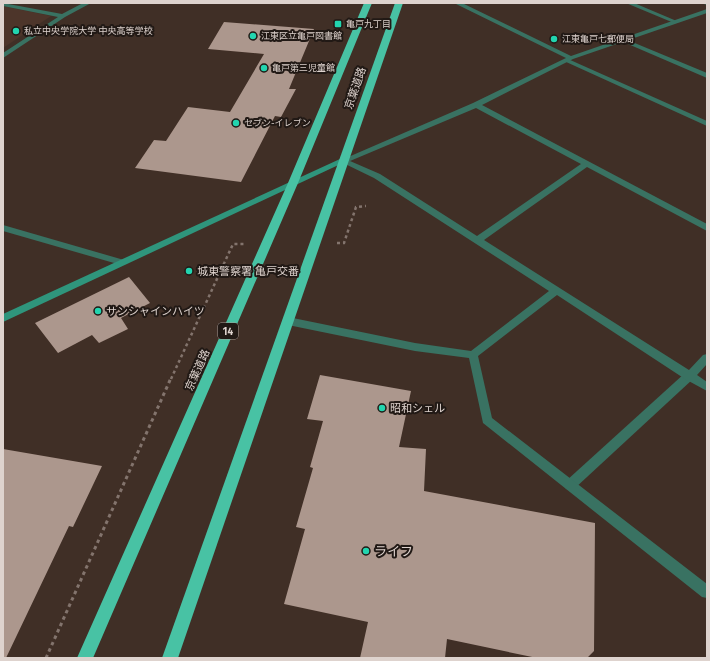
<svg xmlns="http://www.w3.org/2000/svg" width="710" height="661" viewBox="0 0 710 661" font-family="'Fira Sans','Noto Sans JP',sans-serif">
<rect width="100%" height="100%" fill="#402f26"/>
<!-- built -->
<path fill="#4d352a" d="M 3,6 L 51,16 L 3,48 Z"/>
<!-- building -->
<g fill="#ac978d">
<path d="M 224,22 L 314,29 L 289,89 L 296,89 L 281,117 L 275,116 L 241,182 L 135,168 L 154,140 L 166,141 L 188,107 L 230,112 L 264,54 L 208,49 Z"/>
<path d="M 129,277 L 150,303 L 121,318 L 128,329 L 99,343 L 92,335 L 58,353 L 35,323 Z"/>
<path d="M 320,375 L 411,391 L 399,447 L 426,449 L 424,491 L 595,523 L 594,651 L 587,658 L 537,658 L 447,639 L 445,658 L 360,658 L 368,622 L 284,604 L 305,529 L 296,527 L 313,468 L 310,467 L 323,421 L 307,419 Z"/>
<path d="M 3,449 L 102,466 L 73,527 L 69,526 L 6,658 L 3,658 Z"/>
</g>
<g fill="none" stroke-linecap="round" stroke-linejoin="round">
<!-- path-far1 -->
<g stroke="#83746d" stroke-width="2.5" stroke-dasharray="3 3" stroke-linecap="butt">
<path d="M 337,243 L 344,243 L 356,207 L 366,206"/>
<path d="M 171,379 L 233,244 L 244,244"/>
</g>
<!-- path -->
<path stroke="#83746d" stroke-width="3" stroke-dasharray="3.5 3.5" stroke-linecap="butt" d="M 46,658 L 171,378"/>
<!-- lane -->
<g fill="#397262" fill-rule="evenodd">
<path d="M 626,3 L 634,3 L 679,22 L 674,23 Z"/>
<path d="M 703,3 L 707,3 L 707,5 L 704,4 Z"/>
<path d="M 621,39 L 625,39 L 707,73 L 707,78 L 621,41 Z"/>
<path d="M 564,59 L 568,59 L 707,121 L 707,126 L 564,61 Z"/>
<path d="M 689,372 L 693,373 L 694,376 L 693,379 L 574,489 L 570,490 L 566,489 L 564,485 L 566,481 L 685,373 Z"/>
</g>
<!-- street -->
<g fill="#397262" fill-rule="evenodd">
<path d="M 3,3 L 62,14 L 83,3 L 91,3 L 65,17 L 3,58 L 3,53 L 58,17 L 3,6 Z"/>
<path d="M 454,3 L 462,3 L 571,56 L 707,9 L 707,13 L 573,59 L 482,105 L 707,224 L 707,231 L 587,167 L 484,240 L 689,370 L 703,355 L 707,354 L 707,364 L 697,375 L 707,382 L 707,391 L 685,379 L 557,295 L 478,356 L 492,418 L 707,584 L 707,598 L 702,597 L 483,423 L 469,358 L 415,351 L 288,325 L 283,321 L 288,317 L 415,343 L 471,351 L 549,291 L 374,178 L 339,161 L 473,103 L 566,58 ZM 476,108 L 581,164 L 477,236 L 380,174 L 350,161 Z"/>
<path d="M 3,225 L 124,260 L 126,262 L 121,265 L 3,231 Z"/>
</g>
<!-- secondary -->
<path fill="#2f957c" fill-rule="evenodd" d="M 340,159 L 343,159 L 347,161 L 3,322 L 3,314 Z"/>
<!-- highway -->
<g fill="#48c2a4" fill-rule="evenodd">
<path d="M 364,3 L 372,3 L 298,183 L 93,658 L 77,658 L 288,183 Z"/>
<path d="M 395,3 L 403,3 L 178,658 L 162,658 Z"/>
</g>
</g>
<!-- markers -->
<g fill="#22d5af" stroke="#211915" stroke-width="1.5">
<rect x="334" y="20" width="8" height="8" rx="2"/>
<circle cx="16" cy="31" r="4"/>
<circle cx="253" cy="36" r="4"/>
<circle cx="554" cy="39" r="4"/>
<circle cx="264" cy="68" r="4"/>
<circle cx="236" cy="123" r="4"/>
<circle cx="189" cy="271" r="4"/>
<circle cx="98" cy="311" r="4"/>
<circle cx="382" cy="408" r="4"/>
<circle cx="366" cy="551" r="4"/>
</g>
<g text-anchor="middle" stroke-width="4" stroke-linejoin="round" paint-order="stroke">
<!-- far-poi labels -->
<g font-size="9" fill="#ded3ce" stroke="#211915" text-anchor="start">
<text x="346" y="27">亀戸九丁目</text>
<text x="24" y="34">私立中央学院大学 中央高等学校</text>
<text x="261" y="39">江東区立亀戸図書館</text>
<text x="562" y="42">江東亀戸七郵便局</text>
<text x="272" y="71">亀戸第三児童館</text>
<text x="244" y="126">セブン-イレブン</text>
</g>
<!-- shield labels -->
<rect fill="#211915" stroke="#a59b96" stroke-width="1" x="218" y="323" width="20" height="16" rx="3"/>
<g font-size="10" font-weight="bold" fill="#ded3ce">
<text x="228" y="335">14</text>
</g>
<!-- street labels -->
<g font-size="11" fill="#ded3ce" stroke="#211915">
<text transform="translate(355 88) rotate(-71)" y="4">京葉道路</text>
<text transform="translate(197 370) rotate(-66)" y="4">京葉道路</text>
</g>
<!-- poi labels -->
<g font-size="11" fill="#ded3ce" stroke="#211915" text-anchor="start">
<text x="197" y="275">城東警察署 亀戸交番</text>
<text x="106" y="315">サンシャインハイツ</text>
<text x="390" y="412">昭和シェル</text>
</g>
<!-- near-poi labels -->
<g font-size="13" fill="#ded3ce" stroke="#211915" text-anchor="start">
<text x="374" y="556">ライフ</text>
</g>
</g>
<!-- border -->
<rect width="710" height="661" fill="none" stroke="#ded3ce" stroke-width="8"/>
</svg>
